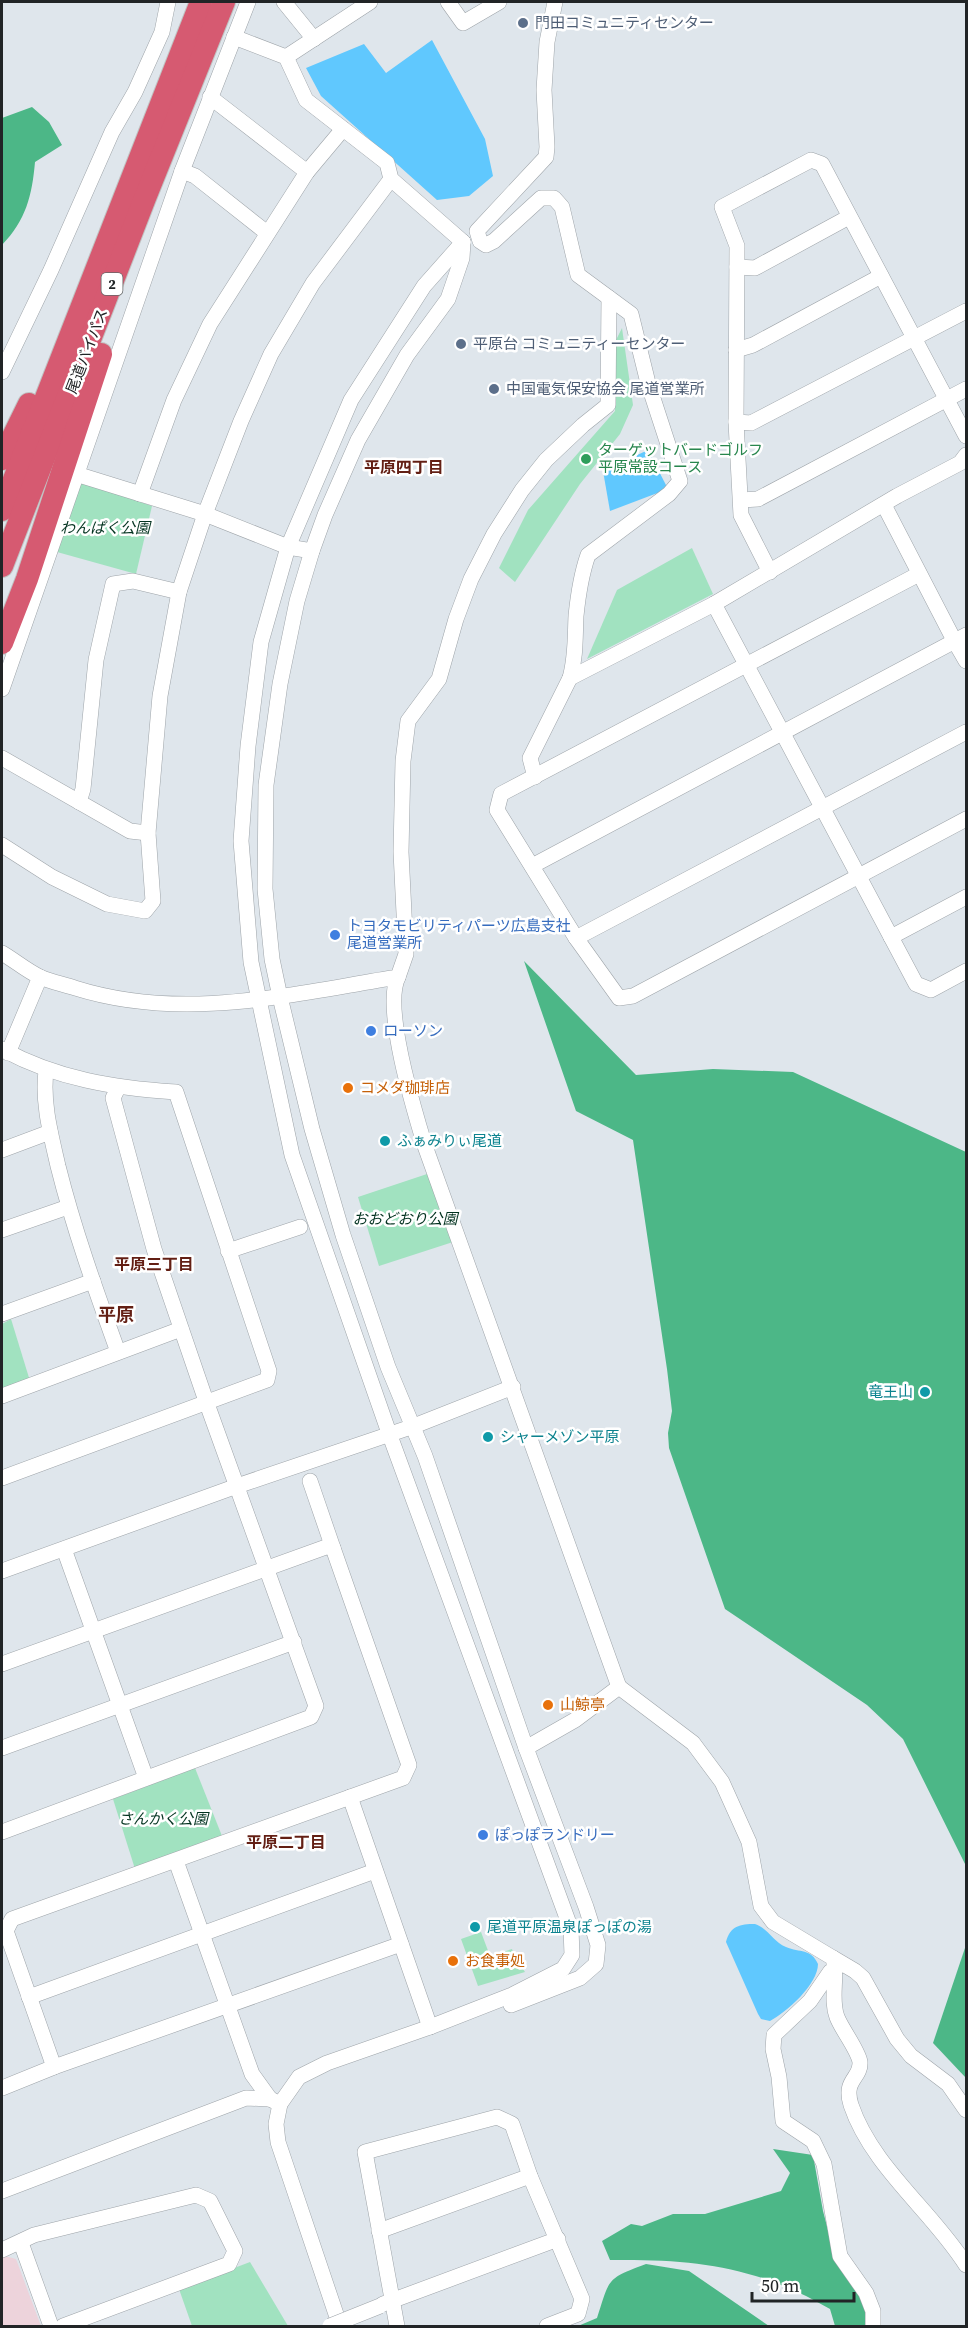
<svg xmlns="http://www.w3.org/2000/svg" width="968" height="2328" viewBox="0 0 968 2328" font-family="'Source Serif 4','Noto Sans JP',serif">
<rect width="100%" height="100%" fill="#dfe6ec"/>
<!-- medical -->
<path fill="#edd3db" d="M 5,2256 L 16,2259 L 41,2326 L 2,2326 L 2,2257 Z"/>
<!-- green -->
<g fill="#a1e2c0">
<path d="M 622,328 L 633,405 L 620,434 L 580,484 L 515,582 L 499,568 L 528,510 L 615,411 L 616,340 Z"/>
<path d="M 79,481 L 152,506 L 136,574 L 57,552 Z"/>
<path d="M 692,548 L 713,594 L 587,659 L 617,590 Z"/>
<path d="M 427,1174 L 453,1242 L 379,1266 L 358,1197 Z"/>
<path d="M 11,1319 L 30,1381 L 2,1392 L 2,1324 Z"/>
<path d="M 195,1768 L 222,1836 L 135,1869 L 113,1799 Z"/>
<path d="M 481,1932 L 490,1956 L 512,1949 L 519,1970 L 523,1969 L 525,1972 L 478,1986 L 461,1939 Z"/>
<path d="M 250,2262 L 288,2326 L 192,2326 L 179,2289 Z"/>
</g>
<!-- forest -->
<g fill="#4cb787">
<path d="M 32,107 L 49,122 L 62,145 L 35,162 C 32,196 26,220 2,245 L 2,118 Z"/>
<path d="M 524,961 L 636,1075 L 713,1069 L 793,1072 L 966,1152 L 966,1866 L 903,1739 L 867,1705 L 725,1609 L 669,1448 L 668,1433 L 672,1411 L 667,1369 L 633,1140 L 576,1111 Z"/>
<path d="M 966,1945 L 966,2078 L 933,2043 Z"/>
<path d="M 773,2149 L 813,2155 L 823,2211 L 835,2257 L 865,2296 L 871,2326 L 835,2326 L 830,2309 C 756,2266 695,2259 610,2260 L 602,2241 L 631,2224 L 642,2226 L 673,2214 L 705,2214 L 781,2191 L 790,2173 Z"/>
<path d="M 646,2264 L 689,2271 L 769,2326 L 578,2326 L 597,2318 C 610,2278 606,2279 646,2264 Z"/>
</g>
<!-- water -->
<g fill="#60c8fe">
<path d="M 432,40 L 485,139 L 493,176 L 469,196 L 437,200 L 321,96 L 306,68 L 364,44 L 386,73 Z"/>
<path d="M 648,450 L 668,489 L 610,511 L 603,471 Z"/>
<path d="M 755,1924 C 769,1929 773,1942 786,1947 C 800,1953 811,1948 818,1964 C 818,1984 787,2012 770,2021 L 761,2019 L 758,2014 L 726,1942 C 730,1926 740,1924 755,1924 Z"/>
</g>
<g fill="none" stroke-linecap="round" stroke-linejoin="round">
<defs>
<g id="minor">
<path d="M 284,2 L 314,39"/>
<path d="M 448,2 L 463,23 L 499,2"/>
<path d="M 555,2 L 547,42 L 544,90 L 547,147 L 546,157 L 477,231 L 480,241 L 486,245 L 494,241 L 541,198 L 554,198 L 562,207 L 578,275 L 631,314 L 648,383 L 680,481 L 669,494 L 588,555 C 581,575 578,596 576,616 C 575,637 576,657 570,678"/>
<path d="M 234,37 L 286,57 L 306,100 L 387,163 L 391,179 L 463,242"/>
<path d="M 286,57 L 370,2"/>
<path d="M 210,97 L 307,172"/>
<path d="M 182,171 L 195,176 L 267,233"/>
<path d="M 463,242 L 462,258 L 448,299 L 407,355 L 358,440 L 325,515 L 312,551 L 297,601 L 280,684 L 266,785 L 265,889 L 272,959 L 280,997 L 312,1129 L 343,1235 L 388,1367 L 425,1456 L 526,1748 L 586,1907 L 598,1945 L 596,1964 L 580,1978 L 511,2005"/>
<path d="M 737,267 L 755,268 L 849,217"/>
<path d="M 736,350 L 753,345 L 881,276"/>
<path d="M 2,372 L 51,270 L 112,132 L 135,92 L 162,32 L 168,2"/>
<path d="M 736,422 L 751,423 L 966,311"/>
<path d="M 76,474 L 205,514 L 288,547 L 312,551"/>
<path d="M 140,494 L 174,400 L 210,324 L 307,172 L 343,129"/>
<path d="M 741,500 L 758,499 L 966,389"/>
<path d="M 884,505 L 955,642 L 966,661"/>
<path d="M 770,572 L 741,515 L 736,422 L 737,246 L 722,207 L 811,160 L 822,164 L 966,436"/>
<path d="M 919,574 L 501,794 L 497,810 L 576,938 L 619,998 L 633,996 L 966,819"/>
<path d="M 714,604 L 916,984 L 931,990 L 966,971"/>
<path d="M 2,689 L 182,171 L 248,2"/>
<path d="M 2,758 L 130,831 L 148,833"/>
<path d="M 535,777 L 530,758 L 570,678 L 714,604 L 897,496 L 960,463 L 966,455"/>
<path d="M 79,802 L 83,789 L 96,660 L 113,584 L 133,581 L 179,592"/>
<path d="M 2,845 L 52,877 L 107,904 L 145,911 L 153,901 L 148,833 L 160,696 L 179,592 L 205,514 L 241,421 L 271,354 L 313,283 L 391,179"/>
<path d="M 532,866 L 966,635"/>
<path d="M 891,937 L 966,897"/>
<path d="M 576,938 L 966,732"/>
<path d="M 2,953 C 14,960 27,971 40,977 C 51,982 63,984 75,988 C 183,1022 290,994 398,977 L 406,954 L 401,852 L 403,761 L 408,721 L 439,679 L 456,619 L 471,579 L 494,534 L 522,490 L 546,460 L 583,425 L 608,405 L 609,298"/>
<path d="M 398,977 C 383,1008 414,1110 425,1146 L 619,1687 L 575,1720 L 526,1748"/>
<path d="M 2,1049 C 57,1079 114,1088 176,1092 L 269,1371 L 267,1380 L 2,1478"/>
<path d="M 8,1053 L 40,977"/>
<path d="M 46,1071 C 42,1103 51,1135 58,1166 C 74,1230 96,1291 118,1352"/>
<path d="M 2,1150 L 50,1132"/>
<path d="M 2,1230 L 68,1207"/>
<path d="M 228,1251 L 300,1227"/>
<path d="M 2,1314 L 93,1281"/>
<path d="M 2,1396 L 181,1329"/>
<path d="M 310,1481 L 333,1548"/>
<path d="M 64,1549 L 146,1778"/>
<path d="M 2,1571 L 237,1486 L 414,1426 L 513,1387"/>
<path d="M 2,1664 L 326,1547 L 333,1548 L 409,1765 L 403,1778 L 12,1919 L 6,1931 L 54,2067"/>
<path d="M 619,1687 L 693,1743 L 722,1782 L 749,1842 L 761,1906 L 773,1922 L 833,1958 C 838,1977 830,1999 837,2017 C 842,2030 858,2050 860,2062 C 861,2079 843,2079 851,2105 C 872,2167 932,2211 966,2265"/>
<path d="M 2,1748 L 294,1642"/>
<path d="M 350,1797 L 430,2027"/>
<path d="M 2,1832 L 311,1717 L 316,1706 L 206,1401 L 154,1249 L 113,1098 L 118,1088"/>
<path d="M 176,1861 L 252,2074 L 270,2099"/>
<path d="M 833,1958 L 855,1971 L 863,1978 L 897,2039 L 911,2056 L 948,2084 L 966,2110"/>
<path d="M 836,1969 L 830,1972 L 810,2001 L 774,2035 L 773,2049 L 779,2077 L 783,2121 L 813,2141 L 824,2164 L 840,2256 L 866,2293 L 873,2311 L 873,2326"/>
<path d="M 29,1997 L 375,1871"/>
<path d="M 2,2088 L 54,2067 L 401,1944"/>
<path d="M 2,2191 L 246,2098 L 270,2099 L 280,2104"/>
<path d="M 379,2231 L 530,2176"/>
<path d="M 21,2243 L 51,2326"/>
<path d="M 2,2250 L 34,2235 L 196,2195 L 210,2201 L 235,2251 L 229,2264 L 63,2326"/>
<path d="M 383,2304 L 558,2239"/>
<path d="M 340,2326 L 278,2142 L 276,2124 L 280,2104 L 299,2077 L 327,2063 L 430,2027 L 512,1995 L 563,1969 L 572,1955 L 571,1929 L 389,1433 L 292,1155 L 251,962 L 241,841 L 248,746 L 261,642 L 288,547 L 351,400 L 424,286 L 463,242"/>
<path d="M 397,2326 L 365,2152 L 497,2117 L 512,2124 L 530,2176 L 582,2299 L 578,2314 L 547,2326"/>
</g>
<g id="highway">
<path d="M 2,459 L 29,404"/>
<path d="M 2,510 L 201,2"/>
<path d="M 2,566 L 145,198 L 224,2"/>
<path d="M 2,643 L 27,579 L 101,354"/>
</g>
</defs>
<!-- minor casing -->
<use href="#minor" stroke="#9ea4a9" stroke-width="16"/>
<!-- highway casing -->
<use href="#highway" stroke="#c1c2c2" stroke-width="24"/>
<!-- minor -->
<use href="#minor" stroke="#fff" stroke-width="15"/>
<!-- highway -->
<use href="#highway" stroke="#d65a71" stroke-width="22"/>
<defs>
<path id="minor-bridge" d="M 330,2326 L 380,2306"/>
</defs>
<!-- minor-bridge casing -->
<use href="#minor-bridge" stroke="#9ea4a9" stroke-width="16" stroke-linecap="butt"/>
<!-- minor-bridge -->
<use href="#minor-bridge" stroke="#fff" stroke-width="15"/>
</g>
<!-- markers -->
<g fill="#5c6f8a" stroke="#fff" stroke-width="2">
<circle cx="523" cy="23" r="6"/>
<circle cx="461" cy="344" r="6"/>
<circle cx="494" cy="389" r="6"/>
</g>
<circle fill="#2e9e5b" stroke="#fff" stroke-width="2" cx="586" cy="459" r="6"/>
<g fill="#3f7fe0" stroke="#fff" stroke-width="2">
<circle cx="335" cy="935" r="6"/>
<circle cx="371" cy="1031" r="6"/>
<circle cx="483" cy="1835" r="6"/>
</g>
<g fill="#e8710a" stroke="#fff" stroke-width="2">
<circle cx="348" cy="1088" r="6"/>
<circle cx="548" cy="1705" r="6"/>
<circle cx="453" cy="1961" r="6"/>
</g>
<g fill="#0f9aa8" stroke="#fff" stroke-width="2">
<circle cx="385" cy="1141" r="6"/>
<circle cx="925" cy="1392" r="6"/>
<circle cx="488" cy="1437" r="6"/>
<circle cx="475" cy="1927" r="6"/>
</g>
<g text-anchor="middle" stroke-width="5" stroke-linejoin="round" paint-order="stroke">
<!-- shield labels -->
<rect fill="#fff" stroke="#646667" stroke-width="1.5" x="101.5" y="273" width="21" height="22" rx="4.5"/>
<g font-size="14" font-weight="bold" fill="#212426">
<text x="112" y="289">2</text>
</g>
<!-- service labels -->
<g font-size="15" fill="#4e5e75" stroke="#fff" text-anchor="start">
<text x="535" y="28">門田コミュニティセンター</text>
<text x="473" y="349">平原台 コミュニティーセンター</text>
<text x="506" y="394">中国電気保安協会 尾道営業所</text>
</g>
<!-- street labels -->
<g font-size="15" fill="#212426" stroke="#fff">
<text transform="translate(87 351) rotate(-69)" y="5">尾道バイパス</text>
</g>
<!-- leisure labels -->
<g font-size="15" fill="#27864d" stroke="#fff" text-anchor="start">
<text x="598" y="455">ターゲットバードゴルフ<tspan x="598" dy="17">平原常設コース</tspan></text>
</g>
<!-- park labels -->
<g font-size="15" font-style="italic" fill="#033320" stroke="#fff">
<text x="105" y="533">わんぱく公園</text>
<text x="405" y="1224">おおどおり公園</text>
<text x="163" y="1824">さんかく公園</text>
</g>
<!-- shop labels -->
<g font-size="15" fill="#366cbe" stroke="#fff" text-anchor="start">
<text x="347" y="931">トヨタモビリティパーツ広島支社<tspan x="347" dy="17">尾道営業所</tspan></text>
<text x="383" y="1036">ローソン</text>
<text x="495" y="1840">ぽっぽランドリー</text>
</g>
<!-- food labels -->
<g font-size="15" fill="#c56008" stroke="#fff" text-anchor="start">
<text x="360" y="1093">コメダ珈琲店</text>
<text x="560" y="1710">山鯨亭</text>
<text x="465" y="1966">お食事処</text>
</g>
<!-- culture labels -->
<g font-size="15" fill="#0d838f" stroke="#fff" text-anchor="start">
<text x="397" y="1146">ふぁみりぃ尾道</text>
<text x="913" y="1397" text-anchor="end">竜王山</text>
<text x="500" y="1442">シャーメゾン平原</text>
<text x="487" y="1932">尾道平原温泉ぽっぽの湯</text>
</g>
<!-- neighbourhood labels -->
<g font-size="16" font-weight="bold" fill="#631f14" stroke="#fff">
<text x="404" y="473">平原四丁目</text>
<text x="154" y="1270">平原三丁目</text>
<text x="286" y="1848">平原二丁目</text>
</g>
<!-- quarter labels -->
<g font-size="18" font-weight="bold" fill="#631f14" stroke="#fff">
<text x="116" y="1321">平原</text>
</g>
</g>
<!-- border -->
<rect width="968" height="2328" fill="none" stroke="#212426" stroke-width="6"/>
<!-- scale -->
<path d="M752 2292v9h102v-9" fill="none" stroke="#212426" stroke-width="3"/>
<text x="761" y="2292" font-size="18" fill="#212426" stroke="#ffffff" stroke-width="4.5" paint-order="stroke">50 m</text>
</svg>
